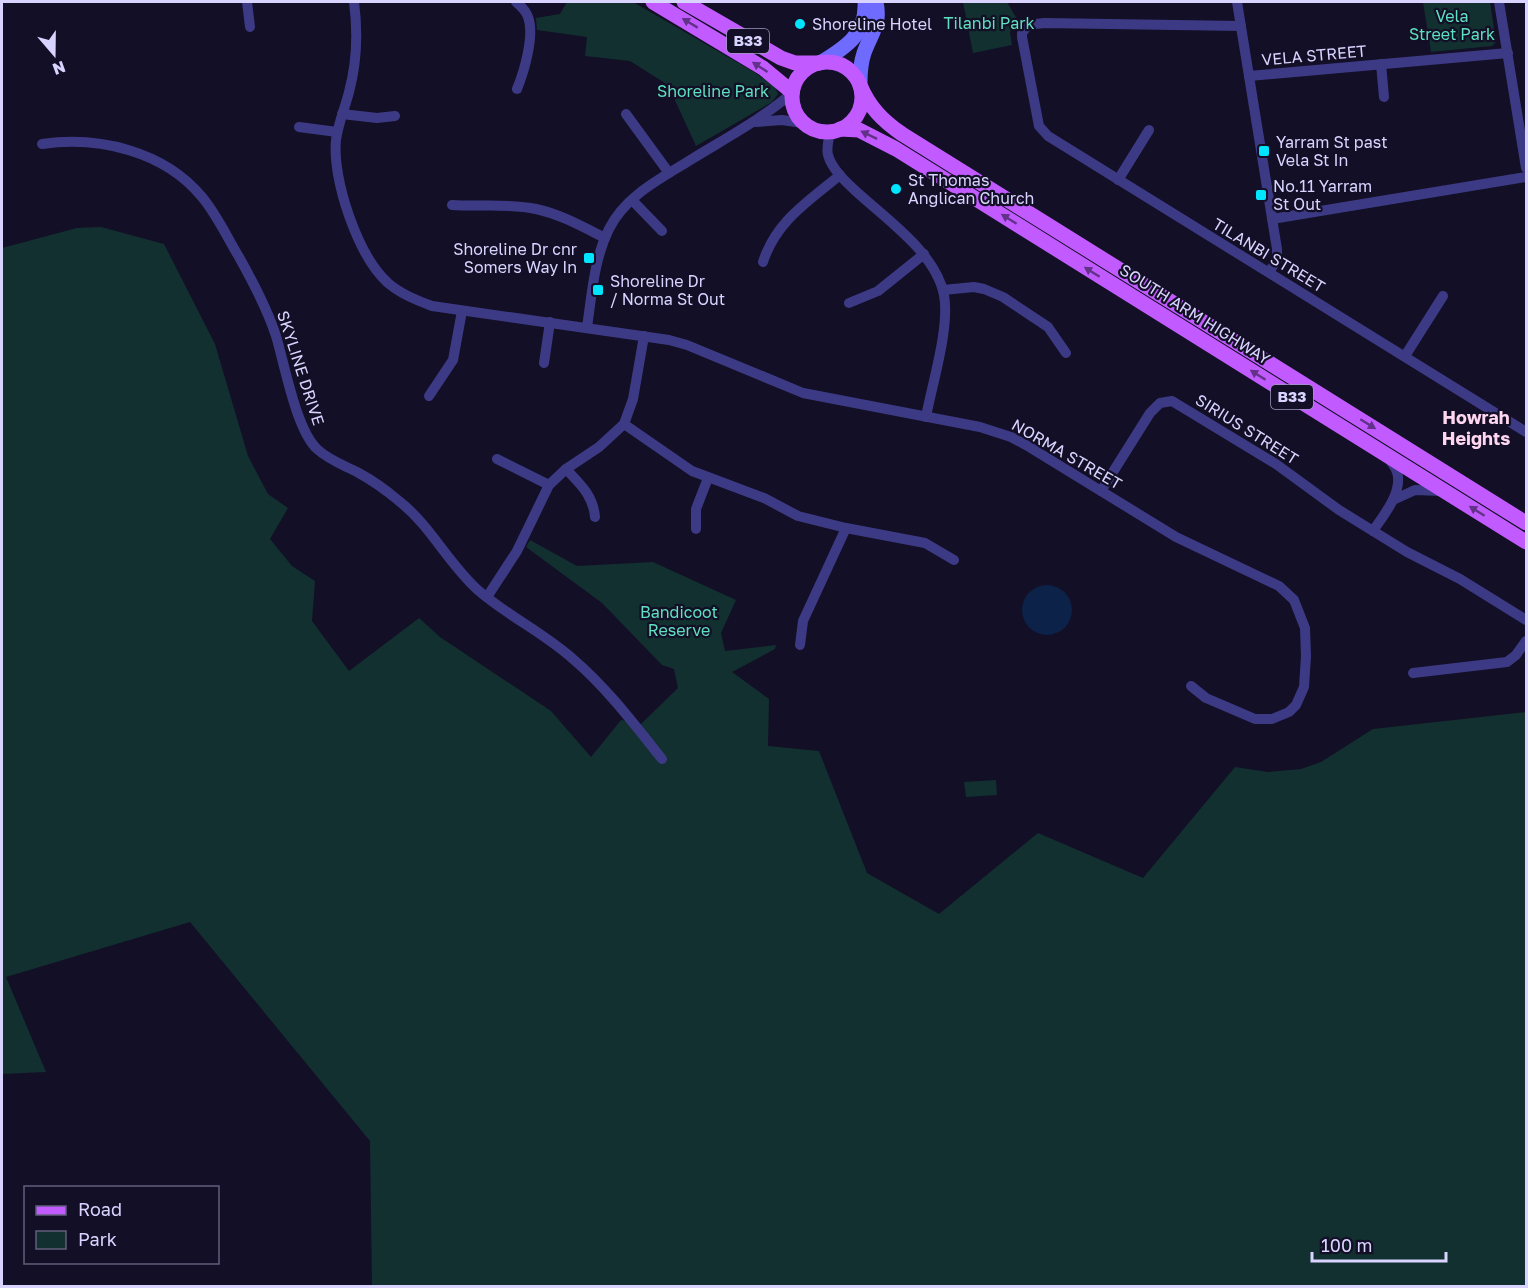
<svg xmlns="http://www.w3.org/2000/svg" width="1528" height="1288" viewBox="0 0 1528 1288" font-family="'Golos Text',sans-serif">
<rect width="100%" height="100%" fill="#130f26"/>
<!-- green -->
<g fill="#12302f">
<path d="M 567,2 L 633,2 L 754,72 L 775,87 L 778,94 L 772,102 L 696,146 L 668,85 L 630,61 L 585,56 L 587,37 L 537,30 L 536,18 L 560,14 Z"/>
<path d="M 963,2 L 1007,2 L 1017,19 L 1010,32 L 1012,45 L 973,53 Z"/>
<path d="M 1423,2 L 1490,2 L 1496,42 L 1492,46 L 1431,52 Z"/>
<path d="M 101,227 L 164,244 L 215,344 L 248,456 L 268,494 L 288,508 L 270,539 L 292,566 L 315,581 L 312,621 L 349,671 L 419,618 L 440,637 L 551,711 L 591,757 L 621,720 L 641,724 L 678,688 L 674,669 L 662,665 L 602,603 L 526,547 L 530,540 L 577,566 L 653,562 L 736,600 L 721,633 L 725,651 L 776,645 L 775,649 L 732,672 L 769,699 L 768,746 L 819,751 L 867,873 L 939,914 L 1038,833 L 1143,878 L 1235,767 L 1268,772 L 1301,769 L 1321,762 L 1373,729 L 1526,712 L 1526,1286 L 372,1286 L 370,1141 L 190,922 L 6,977 L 46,1072 L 2,1074 L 2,248 L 77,228 Z"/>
<path d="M 996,780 L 997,795 L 966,797 L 964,782 Z"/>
</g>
<!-- water -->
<circle fill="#0c2248" cx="1047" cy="610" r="25"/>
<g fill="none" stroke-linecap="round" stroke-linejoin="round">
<!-- street -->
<g stroke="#3d3a85" stroke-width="10">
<path d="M 247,2 L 250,27"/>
<path d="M 354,2 C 358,32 357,62 349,92 C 345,108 338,124 336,140 C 332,180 358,256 388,283 C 401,294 416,300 432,306 L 669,340 L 687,345 L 803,393 L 980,427 L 1011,437 L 1026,445 L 1176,537 L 1279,586 L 1294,600 L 1305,628 L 1306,656 L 1304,687 L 1296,705 L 1289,712 L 1272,719 L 1255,719 L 1206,698 L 1191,686"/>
<path d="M 516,2 C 521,6 526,11 528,17 C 535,35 524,72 517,89"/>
<path d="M 1237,2 L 1277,249 L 1277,260 L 1269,272"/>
<path d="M 1499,2 L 1526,168"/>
<path d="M 1241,26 L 1044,23 L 1028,25 L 1022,33 L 1022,37 L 1039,126 L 1048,136 L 1526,432"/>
<path d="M 1381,64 L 1384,97"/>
<path d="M 1249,76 L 1508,53"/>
<path d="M 342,114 L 377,118 L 395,116"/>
<path d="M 626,114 L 669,173"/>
<path d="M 756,122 L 782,120 L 803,123"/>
<path d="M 299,127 L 337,132"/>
<path d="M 830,132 C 829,139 826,147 828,155 C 832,170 848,184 859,194 C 889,221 936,254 944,295 C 950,328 932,384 926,417"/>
<path d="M 42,144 C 99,136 164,151 202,197 C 217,215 227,237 239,257 C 253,282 267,308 276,336 C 285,366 296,429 317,449 C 329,460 343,465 357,472 C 372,480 386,490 399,501 C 431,526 449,565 479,591 C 508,616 544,633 573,659 C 607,688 634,724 662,759"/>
<path d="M 1118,180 L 1149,130"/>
<path d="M 632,200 L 662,231"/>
<path d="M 452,205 C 480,207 509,203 536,209 C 560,214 583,227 605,238"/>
<path d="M 1272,219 L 1526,177"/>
<path d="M 763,262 C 776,221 809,201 840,175"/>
<path d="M 943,290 L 974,287 L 984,289 L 1003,297 L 1048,327 L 1066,353"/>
<path d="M 849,303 L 878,291 L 924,254"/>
<path d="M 587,327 C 592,294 594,259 609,229 C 626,195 662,178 692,159 C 726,138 762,119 792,93"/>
<path d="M 1405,356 L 1443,296"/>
<path d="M 544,363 L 550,322"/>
<path d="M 429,396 L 453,360 L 462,311"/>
<path d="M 624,424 L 692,471 L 764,498 L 798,516 L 846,528 L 925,543 L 954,560"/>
<path d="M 497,459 L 549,485"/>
<path d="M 566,469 C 580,484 593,495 595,517"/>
<path d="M 1101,491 L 1150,413 L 1160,403 L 1172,401 L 1276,464 L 1339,510 L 1407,552 L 1460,579 L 1526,620"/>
<path d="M 1393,500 L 1415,490 L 1441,491"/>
<path d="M 696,529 L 696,509 L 708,478"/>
<path d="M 1373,531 C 1383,516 1400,496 1398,477 C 1398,470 1393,464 1389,459"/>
<path d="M 487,597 L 517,551 L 549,485 L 566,469 L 599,447 L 624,424 L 633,399 L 644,336"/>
<path d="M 800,645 L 803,621 L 846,528"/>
<path d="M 1413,673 L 1507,662 L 1516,655 L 1526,641"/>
</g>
<!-- secondary -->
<g stroke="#6f6bff" stroke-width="15">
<path d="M 820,63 C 845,48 867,34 865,2"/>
<path d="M 860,82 C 860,73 861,62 864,53 C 871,33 881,25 876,2"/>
</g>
<!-- primary -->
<g stroke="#c25bff" stroke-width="15">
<path d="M 653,2 L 763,68 L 792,92"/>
<path d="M 684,2 L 781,58 L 795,63 L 818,63"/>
<circle cx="827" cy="97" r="35"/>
<path d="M 860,85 C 869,107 883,121 902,134 L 1526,523"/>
<path d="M 840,129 L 859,130 L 896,149 L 1526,542"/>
</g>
</g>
<!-- one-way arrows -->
<defs><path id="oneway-solid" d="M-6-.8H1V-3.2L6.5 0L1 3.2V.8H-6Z" transform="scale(1.5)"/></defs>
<g fill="#623188">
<use href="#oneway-solid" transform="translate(690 23) rotate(-149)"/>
<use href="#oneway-solid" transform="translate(760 67) rotate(-147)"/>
<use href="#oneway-solid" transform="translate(869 135) rotate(-154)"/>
<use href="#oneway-solid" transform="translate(1009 219) rotate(-148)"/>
<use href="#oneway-solid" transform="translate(1092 272) rotate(-148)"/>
<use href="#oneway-solid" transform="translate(1258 375) rotate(-148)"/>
<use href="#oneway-solid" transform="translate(1368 424) rotate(32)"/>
<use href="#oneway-solid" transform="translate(1477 511) rotate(-148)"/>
</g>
<!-- markers -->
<g fill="#00e5ff" stroke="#130f26" stroke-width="2">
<circle cx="800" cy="24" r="6"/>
<rect x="1258" y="145" width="12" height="12" rx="3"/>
<circle cx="896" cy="189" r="6"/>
<rect x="1255" y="189" width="12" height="12" rx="3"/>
<rect x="583" y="252" width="12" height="12" rx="3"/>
<rect x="592" y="284" width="12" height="12" rx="3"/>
</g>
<g text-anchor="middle" stroke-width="4.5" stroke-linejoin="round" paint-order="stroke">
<!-- shield labels -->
<g fill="#130f26" stroke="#9e99be" stroke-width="1.5">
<rect x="727" y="29" width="42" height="24" rx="4.5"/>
<rect x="1271" y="385" width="42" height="24" rx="4.5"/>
</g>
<g font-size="15" font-weight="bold" fill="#d9d4ff">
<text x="748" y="46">B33</text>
<text x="1292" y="402">B33</text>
</g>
<!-- park labels -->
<g font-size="16" fill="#5fe0c0" stroke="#130f26">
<text x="1452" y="22">Vela<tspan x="1452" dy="18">Street Park</tspan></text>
<text x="989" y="29">Tilanbi Park</text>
<text x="713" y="97">Shoreline Park</text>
<text x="679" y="618">Bandicoot<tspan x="679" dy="18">Reserve</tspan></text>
</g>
<!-- poi labels -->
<g font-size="16" fill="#d9d4ff" stroke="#130f26" text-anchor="start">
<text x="812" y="30">Shoreline Hotel</text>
<text x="1276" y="148">Yarram St past<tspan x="1276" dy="18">Vela St In</tspan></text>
<text x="908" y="186">St Thomas<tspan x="908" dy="18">Anglican Church</tspan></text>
<text x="1273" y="192">No.11 Yarram<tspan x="1273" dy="18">St Out</tspan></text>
<text x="577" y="255" text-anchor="end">Shoreline Dr cnr<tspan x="577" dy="18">Somers Way In</tspan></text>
<text x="610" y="287">Shoreline Dr<tspan x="610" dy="18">/ Norma St Out</tspan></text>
</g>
<!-- street labels -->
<g font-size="16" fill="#d9d4ff" stroke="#130f26">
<text transform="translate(1314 55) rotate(-5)" y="6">VELA STREET</text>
<text transform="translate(1269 255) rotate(31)" y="6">TILANBI STREET</text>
<text transform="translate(1195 314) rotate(32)" y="6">SOUTH ARM HIGHWAY</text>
<text transform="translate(301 368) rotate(72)" y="6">SKYLINE DRIVE</text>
<text transform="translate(1247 429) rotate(32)" y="6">SIRIUS STREET</text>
<text transform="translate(1067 454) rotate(30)" y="6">NORMA STREET</text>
</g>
<!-- neighbourhood labels -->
<g font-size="18" font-weight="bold" fill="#ffd6f0" stroke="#130f26">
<text x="1476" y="424">Howrah<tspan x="1476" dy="21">Heights</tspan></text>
</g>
</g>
<!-- border -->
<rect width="1528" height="1288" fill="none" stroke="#d9d4ff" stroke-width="6"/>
<!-- legend -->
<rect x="24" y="1186" width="195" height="78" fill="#130f26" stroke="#625e7d" stroke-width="1.5"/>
<rect x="36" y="1206" width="30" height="9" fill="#c25bff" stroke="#625e7d" stroke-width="1.5"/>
<text x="78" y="1216" font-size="18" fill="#d9d4ff">Road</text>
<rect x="36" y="1231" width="30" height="18" fill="#12302f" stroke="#625e7d" stroke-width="1.5"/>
<text x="78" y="1246" font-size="18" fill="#d9d4ff">Park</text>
<!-- north arrow -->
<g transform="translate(54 54) rotate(160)" stroke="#130f26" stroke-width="4.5" paint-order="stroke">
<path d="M0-4.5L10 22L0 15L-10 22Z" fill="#d9d4ff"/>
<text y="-9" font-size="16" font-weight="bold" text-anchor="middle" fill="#d9d4ff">N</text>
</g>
<!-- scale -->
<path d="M1312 1252v9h134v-9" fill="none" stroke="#d9d4ff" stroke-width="3"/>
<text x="1321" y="1252" font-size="18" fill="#d9d4ff" stroke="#130f26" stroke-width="4.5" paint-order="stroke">100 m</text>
</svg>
